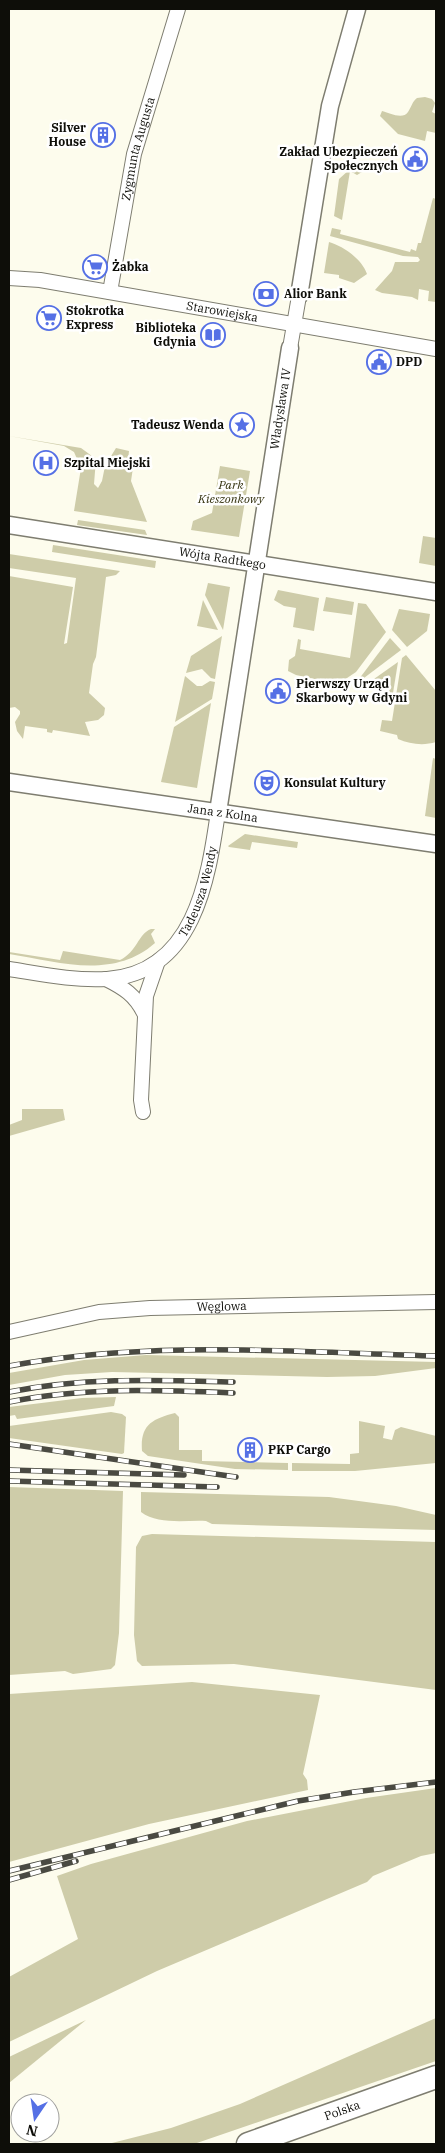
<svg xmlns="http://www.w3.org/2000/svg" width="445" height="2153" viewBox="0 0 445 2153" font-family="'IBM Plex Serif',serif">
<rect width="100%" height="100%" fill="#fdfced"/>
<!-- green -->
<g fill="#cecca9">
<path d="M 425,97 L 432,99 L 435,103 L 432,112 L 436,114 L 436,133 L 427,131 L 425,141 L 398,134 L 380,116 L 382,111 C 389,113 403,120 408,112 C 412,106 412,102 417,98 Z"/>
<path d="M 358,162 L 361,162 L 362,172 L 357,175 L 350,171 L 342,220 L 334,216 L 339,179 Z"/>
<path d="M 433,198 L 436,199 L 436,302 L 428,301 L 429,291 L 419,289 L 418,300 L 412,297 L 382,293 L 375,290 L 392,271 L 395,262 L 418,262 L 420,260 L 418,257 L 403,256 L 330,236 L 332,228 L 341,230 L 340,234 L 410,252 L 411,249 L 416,251 L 418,243 L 421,243 Z"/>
<path d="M 329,242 C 343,246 362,259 367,274 L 354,283 L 339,278 L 339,275 L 324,273 Z"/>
<path d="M 9,436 L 81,448 L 96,459 L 94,484 L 98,488 L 102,481 L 105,466 L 116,448 L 129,451 L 128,460 L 134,461 L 131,481 L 147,522 L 74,511 L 81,468 L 74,452 L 64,446 Z"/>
<path d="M 220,466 L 250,471 L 239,537 L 191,530 L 193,521 L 212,513 Z"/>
<path d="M 78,520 L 145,530 L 147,535 L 77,525 Z"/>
<path d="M 423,536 L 436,538 L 436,566 L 419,563 Z"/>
<path d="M 53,545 L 156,561 L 155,568 L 52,552 Z"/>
<path d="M 9,554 L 120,571 L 116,575 L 106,577 L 96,657 L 93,664 L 89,693 L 105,708 L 104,715 L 98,720 L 85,722 L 90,736 L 53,730 L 52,733 L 47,732 L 47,729 L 25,726 L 23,739 L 17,731 L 15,722 L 20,714 L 20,711 L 15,707 L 9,708 L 9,576 L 73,587 L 64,644 L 67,643 L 76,578 L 9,568 Z"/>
<path d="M 208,583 L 230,587 L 223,630 L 205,595 Z"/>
<path d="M 278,590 L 319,598 L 314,631 L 293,627 L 296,608 L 284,606 L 274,600 Z"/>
<path d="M 326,597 L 354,602 L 352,615 L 323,611 Z"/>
<path d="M 203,600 L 218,630 L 197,626 Z"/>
<path d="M 358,603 L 366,604 L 386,632 L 356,672 L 338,684 L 296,675 L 288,671 L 289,660 L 295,656 L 298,639 L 301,640 L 300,649 L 350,658 Z"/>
<path d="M 399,609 L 430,614 L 427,631 L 407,647 L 392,630 Z"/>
<path d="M 222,636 L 215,679 L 211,678 L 202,669 L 186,673 L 191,656 Z"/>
<path d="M 390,638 L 401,650 L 360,681 L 359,679 Z"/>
<path d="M 406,655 L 436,691 L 436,742 C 423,746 410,744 398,739 L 397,735 L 380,731 L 382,720 L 392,721 L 402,658 Z"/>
<path d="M 398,662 L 393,693 L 364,688 L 364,686 Z"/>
<path d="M 185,676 L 197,686 L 202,686 L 210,681 L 215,682 L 212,699 L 175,722 Z"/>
<path d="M 211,703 L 197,788 L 161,782 L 174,727 Z"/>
<path d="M 433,758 L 436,759 L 436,818 L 425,816 Z"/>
<path d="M 245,834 L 298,842 L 297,848 L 252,842 L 250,850 L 229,847 L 228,846 Z"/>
<path d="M 151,929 L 155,929 L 151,934 L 155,943 C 113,980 59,962 9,954 L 9,952 L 60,960 L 63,951 L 120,960 C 137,952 138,934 151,929 Z"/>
<path d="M 22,1109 L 63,1109 L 65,1120 L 9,1136 L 9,1125 L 22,1120 Z"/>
<path d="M 146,1355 L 436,1362 L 436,1368 L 375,1376 L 327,1377 L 112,1372 L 65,1375 L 9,1385 L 9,1373 L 84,1360 Z"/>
<path d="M 116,1397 L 114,1406 L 17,1419 L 15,1415 L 9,1416 L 9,1407 L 82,1398 Z"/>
<path d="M 111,1412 L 122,1414 L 126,1417 L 124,1453 L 122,1454 L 9,1438 L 9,1426 Z"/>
<path d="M 175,1413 L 179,1417 L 179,1450 L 202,1450 L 202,1461 L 288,1463 L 288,1470 L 235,1469 L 148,1456 L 142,1451 C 140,1425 152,1419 175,1413 Z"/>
<path d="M 359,1421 L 385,1426 L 383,1438 L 392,1440 L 395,1430 L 401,1427 L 436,1436 L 436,1463 L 355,1471 L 292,1471 L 292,1463 L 350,1464 L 350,1454 L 359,1453 Z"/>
<path d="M 9,1487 L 123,1491 L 119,1633 L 115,1665 L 111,1669 L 73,1674 L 65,1671 L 9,1675 Z"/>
<path d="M 141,1492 L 329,1497 L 396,1506 L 436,1515 L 436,1530 L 212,1524 L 206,1521 C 185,1520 158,1525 141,1512 Z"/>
<path d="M 152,1534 L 436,1542 L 436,1690 L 234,1664 L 142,1666 L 137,1661 L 134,1635 L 136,1547 L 142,1536 Z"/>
<path d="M 192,1682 L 320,1695 L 303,1774 L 307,1780 L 308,1790 L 149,1824 L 9,1862 L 9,1694 Z"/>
<path d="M 436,1788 L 436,1853 L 421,1856 L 373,1876 L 367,1882 L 157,1971 L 9,2042 L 9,1977 L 78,1939 L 57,1876 L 91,1864 L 247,1821 L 366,1798 Z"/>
<path d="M 436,2018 L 436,2061 L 194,2144 L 108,2144 L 171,2128 L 240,2104 Z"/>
<path d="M 86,2020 L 9,2083 L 9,2057 Z"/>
</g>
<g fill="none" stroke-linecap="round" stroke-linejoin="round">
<defs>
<g id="minor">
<path id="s1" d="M 9,278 L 40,280 L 436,349"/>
<path id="s2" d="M 110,292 L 134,154 L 178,9"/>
<path d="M 290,348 L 299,296"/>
<path id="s3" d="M 9,969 C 41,974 74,981 107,979 C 194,973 208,881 218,812"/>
<path d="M 106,979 C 124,988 135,995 144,1013"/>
<path d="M 143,1112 L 141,1100 L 146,996 L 158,961"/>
<path id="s4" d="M 9,1332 L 99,1312 L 150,1308 L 436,1302"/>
</g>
<g id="tertiary">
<path d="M 299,296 L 330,106 L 357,9"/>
<path id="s5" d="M 9,525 L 436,592"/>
<path id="s6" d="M 9,782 L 436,844"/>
<path id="s7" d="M 218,812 L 290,348"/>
</g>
<g id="trunk">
<path id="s8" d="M 248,2144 L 436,2077"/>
</g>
</defs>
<!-- minor casing -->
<use href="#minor" stroke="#7e7d70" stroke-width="16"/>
<!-- tertiary casing -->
<use href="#tertiary" stroke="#7e7d70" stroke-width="19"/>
<!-- trunk casing -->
<use href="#trunk" stroke="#7e7d70" stroke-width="25"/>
<!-- minor -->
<use href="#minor" stroke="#fff" stroke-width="14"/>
<!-- tertiary -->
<use href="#tertiary" stroke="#fff" stroke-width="16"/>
<!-- trunk -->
<use href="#trunk" stroke="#fff" stroke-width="22"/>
<defs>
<g id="rail">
<path d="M 9,1366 C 150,1340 294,1352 436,1356"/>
<path d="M 9,1392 C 84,1377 158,1380 233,1382"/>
<path d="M 9,1402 C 83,1387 158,1390 233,1393"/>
<path d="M 9,1444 L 236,1477"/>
<path d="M 9,1470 L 184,1475"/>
<path d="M 9,1481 L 217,1487"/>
<path d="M 9,1871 L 298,1801 L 354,1792 L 436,1782"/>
<path d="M 9,1880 L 76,1861"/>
</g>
</defs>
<!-- rail casing -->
<use href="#rail" stroke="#4a4a42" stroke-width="5.5"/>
<!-- rail -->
<use href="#rail" stroke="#fff" stroke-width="4" stroke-dasharray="11" stroke-linecap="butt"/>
</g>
<!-- icons -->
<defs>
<symbol id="building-ring" viewBox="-11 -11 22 22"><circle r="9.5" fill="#fff" stroke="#5570e5" stroke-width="1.5"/><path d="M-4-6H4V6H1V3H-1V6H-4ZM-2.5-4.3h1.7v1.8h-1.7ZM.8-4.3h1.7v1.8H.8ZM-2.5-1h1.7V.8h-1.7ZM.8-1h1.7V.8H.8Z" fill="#5570e5"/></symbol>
<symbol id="civic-ring" viewBox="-11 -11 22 22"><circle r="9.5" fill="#fff" stroke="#5570e5" stroke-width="1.5"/><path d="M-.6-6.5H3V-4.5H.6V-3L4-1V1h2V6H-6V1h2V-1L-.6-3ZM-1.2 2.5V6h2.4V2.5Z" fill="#5570e5"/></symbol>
<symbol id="supermarket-ring" viewBox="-11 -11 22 22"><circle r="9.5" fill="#fff" stroke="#5570e5" stroke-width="1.5"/><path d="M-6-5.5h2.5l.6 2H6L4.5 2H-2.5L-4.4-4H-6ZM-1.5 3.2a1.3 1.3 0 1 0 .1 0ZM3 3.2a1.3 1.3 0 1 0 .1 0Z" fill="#5570e5"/></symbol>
<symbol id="bank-ring" viewBox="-11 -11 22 22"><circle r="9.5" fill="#fff" stroke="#5570e5" stroke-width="1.5"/><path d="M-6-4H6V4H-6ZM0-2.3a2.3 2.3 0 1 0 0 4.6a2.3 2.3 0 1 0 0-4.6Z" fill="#5570e5"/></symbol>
<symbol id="library-ring" viewBox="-11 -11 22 22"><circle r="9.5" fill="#fff" stroke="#5570e5" stroke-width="1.5"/><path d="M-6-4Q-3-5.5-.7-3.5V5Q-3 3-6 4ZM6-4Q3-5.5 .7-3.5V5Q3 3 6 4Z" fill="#5570e5"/></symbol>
<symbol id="sight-ring" viewBox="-11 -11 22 22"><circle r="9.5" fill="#fff" stroke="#5570e5" stroke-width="1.5"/><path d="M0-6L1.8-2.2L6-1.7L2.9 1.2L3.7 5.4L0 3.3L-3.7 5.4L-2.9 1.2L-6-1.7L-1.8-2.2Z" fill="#5570e5"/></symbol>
<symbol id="hospital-ring" viewBox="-11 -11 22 22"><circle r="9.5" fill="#fff" stroke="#5570e5" stroke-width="1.5"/><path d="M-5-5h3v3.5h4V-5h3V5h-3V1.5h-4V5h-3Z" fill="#5570e5"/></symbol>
<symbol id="theatre-ring" viewBox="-11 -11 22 22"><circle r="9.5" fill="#fff" stroke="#5570e5" stroke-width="1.5"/><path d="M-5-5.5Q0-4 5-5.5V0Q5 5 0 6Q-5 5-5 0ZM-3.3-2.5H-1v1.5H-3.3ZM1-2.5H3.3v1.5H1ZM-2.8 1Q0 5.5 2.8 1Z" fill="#5570e5"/></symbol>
</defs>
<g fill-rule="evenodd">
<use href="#building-ring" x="89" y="121" width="28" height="28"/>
<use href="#civic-ring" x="401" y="145" width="28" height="28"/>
<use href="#supermarket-ring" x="81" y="253" width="28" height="28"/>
<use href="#bank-ring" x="252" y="280" width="28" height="28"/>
<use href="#supermarket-ring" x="35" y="304" width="28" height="28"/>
<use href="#library-ring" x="199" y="321" width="28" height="28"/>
<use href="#civic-ring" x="365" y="348" width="28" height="28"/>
<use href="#sight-ring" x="228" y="411" width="28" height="28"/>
<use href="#hospital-ring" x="32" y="449" width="28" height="28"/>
<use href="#civic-ring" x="264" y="677" width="28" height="28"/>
<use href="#theatre-ring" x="253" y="769" width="28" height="28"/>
<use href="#building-ring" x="236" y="1436" width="28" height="28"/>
</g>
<g text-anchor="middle" stroke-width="5" stroke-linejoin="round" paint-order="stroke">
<!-- poi labels -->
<g font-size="12" font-weight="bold" fill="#0e0e09" stroke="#fff" text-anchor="start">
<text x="86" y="132" text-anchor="end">Silver<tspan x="86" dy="14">House</tspan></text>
<text x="398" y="156" text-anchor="end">Zakład Ubezpieczeń<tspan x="398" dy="14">Społecznych</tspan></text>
<text x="112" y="271">Żabka</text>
<text x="284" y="298">Alior Bank</text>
<text x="66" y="315">Stokrotka<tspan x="66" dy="14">Express</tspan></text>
<text x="196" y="332" text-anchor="end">Biblioteka<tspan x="196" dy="14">Gdynia</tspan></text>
<text x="396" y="366">DPD</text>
<text x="224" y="429" text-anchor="end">Tadeusz Wenda</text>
<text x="64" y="467">Szpital Miejski</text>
<text x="296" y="688">Pierwszy Urząd<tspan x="296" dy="14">Skarbowy w Gdyni</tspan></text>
<text x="284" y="787">Konsulat Kultury</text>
<text x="268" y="1454">PKP Cargo</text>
</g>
<!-- street labels -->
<g font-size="12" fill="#0e0e09" stroke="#fff">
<text dy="4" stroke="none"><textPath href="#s2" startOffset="146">Zygmunta Augusta</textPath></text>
<text dy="4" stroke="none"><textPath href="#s1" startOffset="216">Starowiejska</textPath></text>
<text dy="4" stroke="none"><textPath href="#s7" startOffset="408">Władysława IV</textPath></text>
<text dy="4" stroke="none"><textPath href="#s5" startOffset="216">Wójta Radtkego</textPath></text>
<text dy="4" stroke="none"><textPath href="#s6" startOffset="216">Jana z Kolna</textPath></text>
<text dy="4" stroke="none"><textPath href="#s3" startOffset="236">Tadeusza Wendy</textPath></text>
<text dy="4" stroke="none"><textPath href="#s4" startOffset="215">Węglowa</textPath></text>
<text dy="4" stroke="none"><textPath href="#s8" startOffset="100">Polska</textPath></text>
</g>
<!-- park labels -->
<g font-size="12" font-style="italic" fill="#33310d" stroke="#fff">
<text x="231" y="489">Park<tspan x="231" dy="14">Kieszonkowy</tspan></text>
</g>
</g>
<!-- border -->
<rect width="445" height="2153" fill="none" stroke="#0e0e09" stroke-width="20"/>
<!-- north arrow -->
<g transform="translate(35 2118) rotate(193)"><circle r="24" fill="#ffffff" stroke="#9f9f9d"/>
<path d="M0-4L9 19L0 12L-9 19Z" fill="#5570e5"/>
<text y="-8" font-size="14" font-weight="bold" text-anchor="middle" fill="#0e0e09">N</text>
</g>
</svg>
